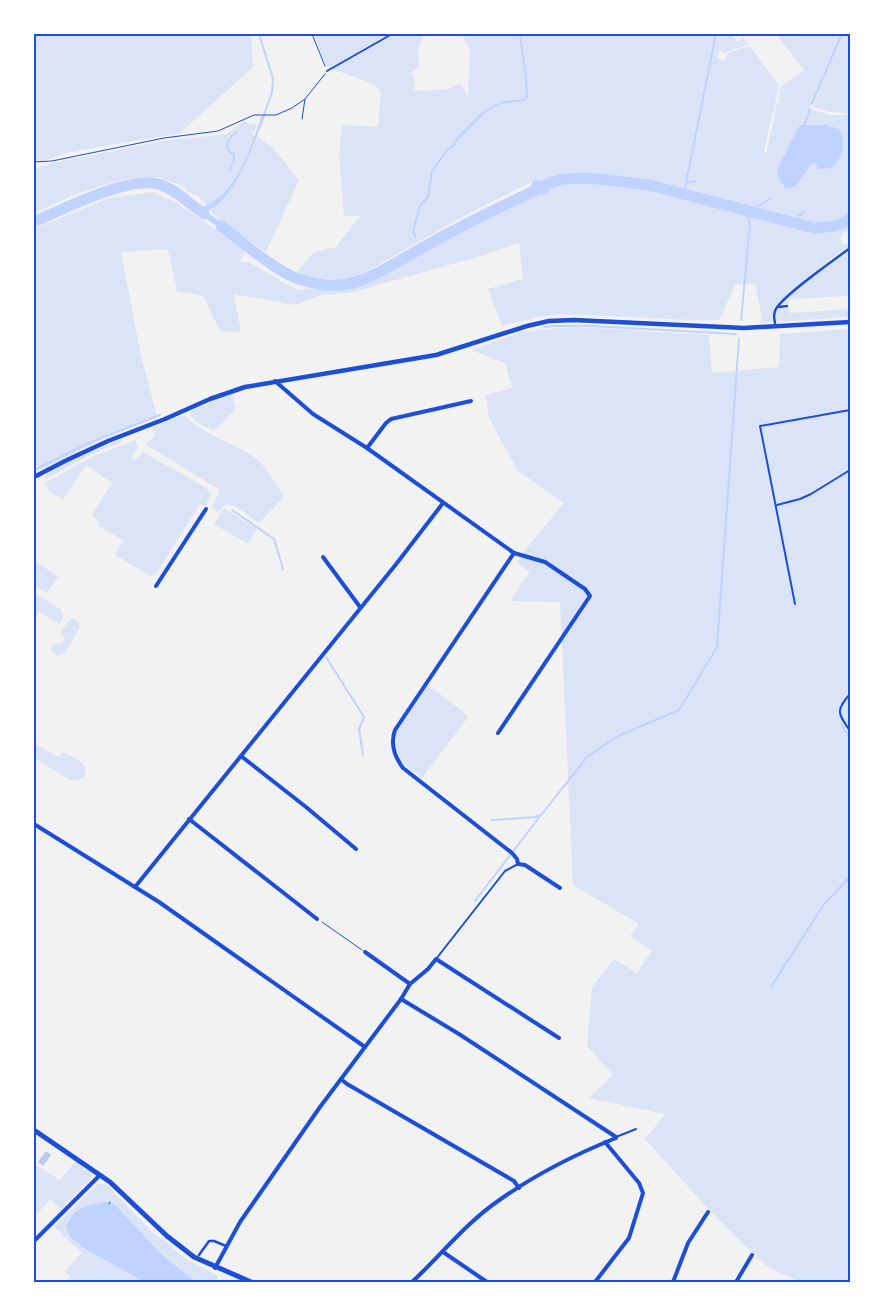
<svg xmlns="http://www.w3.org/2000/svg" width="884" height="1316" viewBox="0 0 884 1316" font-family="Ubuntu,sans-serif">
<rect width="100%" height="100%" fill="#f2f2f2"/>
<!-- green -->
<g fill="#dbe4f7">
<path d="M 34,34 L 251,34 L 253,67 L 180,133 L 70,152 L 42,161 L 34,160 Z"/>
<path d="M 314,34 L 432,34 L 424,35 L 418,48 L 419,66 L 411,74 L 414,78 L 415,91 L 448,89 L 456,85 L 462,85 L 468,96 L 470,49 L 461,34 L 731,34 L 738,42 L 743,37 L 749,44 L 725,53 L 719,50 L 717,58 L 724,61 L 728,53 L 750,46 L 779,86 L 764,152 L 766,154 L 777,103 L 779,102 L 780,87 L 804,70 L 776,34 L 838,34 L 841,37 L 840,34 L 850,34 L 850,114 L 831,112 L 813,107 L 840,38 L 809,109 L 831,115 L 850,115 L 850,218 L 827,226 L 811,226 L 633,180 L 565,177 L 543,184 L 539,178 L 462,217 L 371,269 L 344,281 L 295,275 L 314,252 L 336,247 L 360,216 L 344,216 L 339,155 L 342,125 L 378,127 L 381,92 L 374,84 L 326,67 Z"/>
<path d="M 244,121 L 249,124 L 257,125 L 252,135 C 273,142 286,165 299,180 L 266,252 L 218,219 L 199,197 L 190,193 L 181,185 L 158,177 L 139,177 L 117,181 L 78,193 L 34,213 L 34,169 L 53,163 L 163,141 L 226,134 Z"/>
<path d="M 565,180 L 637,186 L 809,229 L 829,230 L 850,222 L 850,231 L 843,232 L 840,238 L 842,243 L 849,245 L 850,246 L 832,258 L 779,302 L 774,310 L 772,322 L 760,323 L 762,318 L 755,284 L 735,285 L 719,320 L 692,320 L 559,314 L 538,317 L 502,326 L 488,289 L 523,279 L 519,243 L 481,256 L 353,292 L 322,295 L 295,305 L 234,294 L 241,332 L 220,331 L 203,296 L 177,291 L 168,249 L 121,252 L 141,356 L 157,416 L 117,431 L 118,434 L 107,437 L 34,473 L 34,229 L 109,198 L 152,192 L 175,202 L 246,250 L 240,262 L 249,262 L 297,290 L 354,285 L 375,276 L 462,228 L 554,183 Z"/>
<path d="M 850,250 L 850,296 L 790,299 L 788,304 L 780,305 L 834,259 Z"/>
<path d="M 779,308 L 787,308 L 790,309 L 790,313 L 850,309 L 850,317 L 776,322 L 776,311 Z"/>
<path d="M 576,327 L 709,335 L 712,373 L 779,367 L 780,334 L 850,329 L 850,1282 L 800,1282 L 770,1268 L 753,1254 L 712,1213 L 645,1139 L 665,1114 L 589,1098 L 613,1075 L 587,1046 L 592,987 L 614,959 L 637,973 L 652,951 L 630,936 L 639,924 L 573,885 L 560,602 L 510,601 L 530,572 L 517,563 L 528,546 L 564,503 L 518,471 L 489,418 L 486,395 L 512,388 L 505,363 L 471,350 L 521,332 L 558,328 Z"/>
<path d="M 232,394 L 236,409 L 214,431 C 205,427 194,422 190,414 L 192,410 Z"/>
<path d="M 180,416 L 185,416 C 204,435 229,441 251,455 C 266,464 275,483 284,497 L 259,523 L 233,505 L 225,505 L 217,513 L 212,507 L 220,490 L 145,444 L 155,436 L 152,428 Z"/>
<path d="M 121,439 L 122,442 L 90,455 L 44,480 L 47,474 L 68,462 Z"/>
<path d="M 135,440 L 138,447 L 131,458 L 135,460 L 143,452 L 205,487 L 211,494 L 205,507 L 200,504 L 156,574 L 150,576 L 115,555 L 123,540 L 98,526 L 100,523 L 91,516 L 112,483 L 86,465 L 63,500 L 50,492 L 45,483 L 92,457 Z"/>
<path d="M 224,508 L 257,529 L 248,544 L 214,524 Z"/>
<path d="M 34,560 L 58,577 L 47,593 L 34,585 Z"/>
<path d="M 34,593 L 62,610 L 63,618 L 60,624 L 39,612 L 34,620 Z"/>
<path d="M 73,618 L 77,621 L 80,627 L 65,653 L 56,656 L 51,650 L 52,645 L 56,643 L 61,644 L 65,639 L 61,632 L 68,621 Z"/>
<path d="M 428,685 L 469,716 L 422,778 L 404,764 L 396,749 L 396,732 Z"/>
<path d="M 34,743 L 56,756 L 60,756 L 63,752 C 74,758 89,762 85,776 L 79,780 L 70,780 L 34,758 Z"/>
<path d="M 75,1162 L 91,1173 L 91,1179 L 61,1209 L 50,1199 L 38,1213 L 34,1210 L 34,1164 L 60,1180 Z"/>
<path d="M 98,1184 L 104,1184 L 109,1187 L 154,1234 L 165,1240 L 184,1258 L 218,1276 L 215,1282 L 69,1282 L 71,1279 L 65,1271 L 82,1253 L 54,1227 Z"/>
</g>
<!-- water -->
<g fill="#bfd3fe">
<path d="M 262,115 L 265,116 C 254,142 240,184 219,203 C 216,207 210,209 206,211 L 234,233 L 231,236 L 191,208 L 194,204 L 201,208 C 237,195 250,148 262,115 Z"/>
<path d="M 800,125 L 826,125 L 839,129 C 847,145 843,156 832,168 L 818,169 L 816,164 L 812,163 L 795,187 L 785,188 L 777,174 L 779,165 Z"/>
<path d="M 105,1202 L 110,1202 L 117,1207 L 161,1254 L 195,1282 L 145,1282 L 87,1250 L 70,1237 L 66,1226 C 75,1207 86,1206 105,1202 Z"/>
</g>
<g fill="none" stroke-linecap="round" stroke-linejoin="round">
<!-- stream -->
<g stroke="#bfd3fe" stroke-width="2">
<path d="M 259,34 L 273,79 L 272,92 L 264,115"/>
<path d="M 812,104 L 839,40 L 844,34"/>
<path d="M 804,125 L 810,109"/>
<path d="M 230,170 L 234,160 L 234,155 C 222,147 227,139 237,132"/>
<path d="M 687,183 L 696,181"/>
<path d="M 684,193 L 716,34"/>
<path d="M 749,212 L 770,199"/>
<path d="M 799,216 L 804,211"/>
<path d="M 792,223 L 795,219"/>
<path d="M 415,237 L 413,231 L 420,206 L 428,197 L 432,171 L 448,149 L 453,146 L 456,140 L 484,112 L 500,103 L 525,100 L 527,97 L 526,78 L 520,34"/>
<path d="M 409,255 L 409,251"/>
<path d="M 741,320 L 750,224 L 745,211"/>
<path d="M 544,327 L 553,326 L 591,326 L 736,334"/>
<path d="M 34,470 L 91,442 L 160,415"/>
<path d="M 232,510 L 274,539 L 283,569"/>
<path d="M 326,657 L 364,717 L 359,729 L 363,755"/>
<path d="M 842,725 L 850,738"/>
<path d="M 492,820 L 535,817 L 541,815 L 588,756 L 618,736 L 679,710 L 717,647 L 739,339"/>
<path d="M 475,901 L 541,815"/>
<path d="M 771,987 L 824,904 L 850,877"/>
<path d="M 68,1282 L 69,1280"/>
</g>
<!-- river -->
<g stroke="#bfd3fe" stroke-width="11">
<path d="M 34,222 C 63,209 128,176 158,184 C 176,189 189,204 204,214"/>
<path d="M 221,226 C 241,241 277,272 299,279 C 314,284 333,287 348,284 C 373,279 401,259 424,247 C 460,226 498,208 536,190 L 537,185 L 544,189 L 544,186 C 568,171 625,182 653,186 L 814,228 C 827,227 839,227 850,219"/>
</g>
</g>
<!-- building -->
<path fill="#bdc9ec" d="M 46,1151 L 51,1155 L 43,1166 L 38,1162 Z"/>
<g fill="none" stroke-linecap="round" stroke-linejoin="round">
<!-- path -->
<g stroke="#1d4ed8" stroke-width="1">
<path d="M 312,34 L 325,66"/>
<path d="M 302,119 L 305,99 L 325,74"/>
<path d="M 34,162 L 52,161 L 164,138 L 218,131 L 254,115 L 276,115 L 292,108 L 305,99"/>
<path d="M 322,922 L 362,950"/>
<path d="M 109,1204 L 110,1202"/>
</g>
<!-- service -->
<g stroke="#1d4ed8" stroke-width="2">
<path d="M 327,71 L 392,34"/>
<path d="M 777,505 L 800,499 L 811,494 L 850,470"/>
<path d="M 795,604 L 760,426 L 850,410"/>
<path d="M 850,694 C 835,711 838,713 850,731"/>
<path d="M 436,959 L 505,871 L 518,864"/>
<path d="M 616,1137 L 636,1129"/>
</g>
<!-- pedestrian -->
<g stroke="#1d4ed8" stroke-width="2.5">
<path d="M 779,307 L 787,306"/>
<path d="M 775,323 C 774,319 774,314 775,311 C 779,298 837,258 850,248"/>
<path d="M 199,1255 L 209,1241 L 214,1241 L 226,1246"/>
</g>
<!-- minor -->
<g stroke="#1d4ed8" stroke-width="4">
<path d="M 275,381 L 313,414 L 367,448 L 514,553 L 545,562 L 585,589 L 590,596 L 498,733"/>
<path d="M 367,448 L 386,423 L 391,419 L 471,401"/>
<path d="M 514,553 L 395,730 C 390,744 394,756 403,768 L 512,853 L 517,859 L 518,864 L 525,865 L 560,888"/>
<path d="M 323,557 L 360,607"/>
<path d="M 156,586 L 206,509"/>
<path d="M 241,756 L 306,807 L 356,849"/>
<path d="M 189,819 L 317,919"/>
<path d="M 34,824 L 159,902 L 365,1047"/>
<path d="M 135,887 L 397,563 L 443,503"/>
<path d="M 365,952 L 410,984"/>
<path d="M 401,999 L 459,1034 L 616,1137"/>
<path d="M 341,1079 L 347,1084 L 514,1181 L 519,1188"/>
<path d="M 34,1241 L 100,1175"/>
<path d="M 443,1252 L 487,1282"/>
<path d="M 215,1268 L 240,1222 L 320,1107 L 401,999 L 410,984 L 428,969 L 436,959 L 559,1038"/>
<path d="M 412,1282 C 440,1256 466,1223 498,1201 C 533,1176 576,1154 616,1138"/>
<path d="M 595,1282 L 629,1238 L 643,1193 L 639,1183 L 605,1142"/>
<path d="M 673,1282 L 688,1243 L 708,1212"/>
<path d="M 736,1282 L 752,1255"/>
</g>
<!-- tertiary -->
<path stroke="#1d4ed8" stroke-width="4.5" d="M 34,477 L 67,460 L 108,441 L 165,419 L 210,399 L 245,387 L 436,355 L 527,326 L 549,321 L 574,320 L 744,328 L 850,322"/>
<!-- secondary -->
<path stroke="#1d4ed8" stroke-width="5" d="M 34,1130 L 110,1182 L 167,1236 L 194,1257 L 251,1282"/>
</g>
<!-- border -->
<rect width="884" height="1316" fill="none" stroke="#ffffff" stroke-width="70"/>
<rect x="35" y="35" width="814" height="1246" fill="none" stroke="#1d4ed8" stroke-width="2"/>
</svg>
